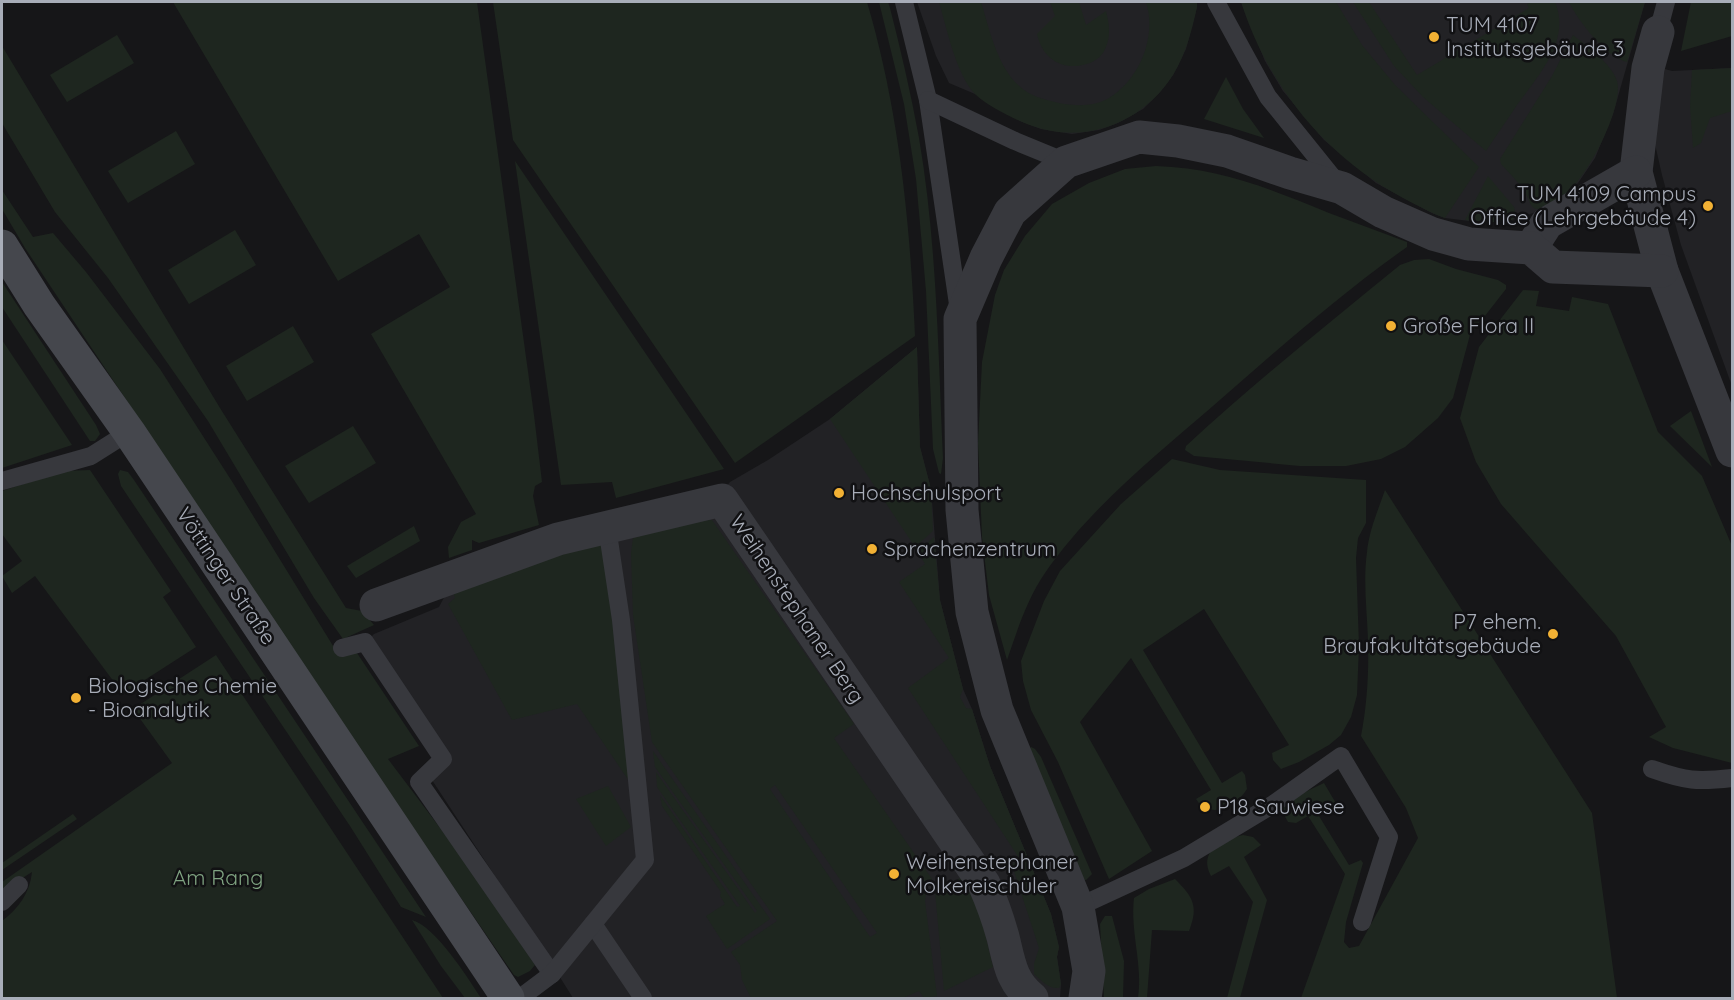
<svg xmlns="http://www.w3.org/2000/svg" width="1734" height="1000" viewBox="0 0 1734 1000" font-family="Quicksand,sans-serif">
<rect width="100%" height="100%" fill="#161618"/>
<!-- built -->
<g fill="#222225">
<path d="M 917,2 L 1197,2 L 1197,7 L 1186,49 L 1173,75 L 1160,92 L 1143,109 L 1118,123 L 1099,130 L 1072,134 L 1041,129 L 1020,121 L 975,94 L 949,83 L 936,56 Z"/>
<path d="M 1241,2 L 1645,2 L 1613,114 L 1595,158 L 1578,183 L 1545,209 L 1512,220 L 1485,223 L 1445,218 L 1432,213 L 1376,183 L 1324,140 L 1283,91 L 1265,61 Z"/>
<path d="M 1661,68 L 1672,71 L 1732,68 L 1732,386 L 1681,245 L 1662,175 L 1652,131 Z"/>
<path d="M 917,347 L 920,447 L 931,489 L 940,600 L 963,689 L 972,709 L 990,766 L 1051,914 L 1059,947 L 1057,957 L 1061,984 L 1060,998 L 573,998 L 529,928 L 432,780 L 439,759 L 371,637 L 374,634 L 439,607 L 451,584 L 696,521 L 730,482 L 768,460 L 830,419 Z"/>
</g>
<!-- green -->
<g fill="#1e261f" fill-rule="evenodd">
<path d="M 173,2 L 477,2 L 534,415 L 542,482 L 535,486 L 533,496 L 539,525 L 479,543 L 472,540 L 472,550 L 449,558 L 448,547 L 461,522 L 476,514 L 371,334 L 450,287 L 419,234 L 338,281 Z"/>
<path d="M 493,2 L 867,2 C 899,110 910,223 915,336 L 735,463 L 513,140 Z"/>
<path d="M 879,2 L 888,2 L 890,8 C 901,51 911,94 919,138 C 937,243 938,351 943,458 L 941,474 L 939,473 L 933,449 L 926,291 L 916,179 L 904,104 Z"/>
<path d="M 939,2 L 981,2 C 989,28 996,61 1015,82 C 1025,93 1037,98 1051,101 C 1068,106 1093,108 1109,98 C 1140,79 1157,36 1146,2 L 1197,2 L 1197,7 C 1192,30 1186,54 1173,75 C 1141,125 1082,146 1027,124 C 1012,118 986,105 975,94 C 956,74 947,29 939,2 Z"/>
<path d="M 1050,2 L 1079,2 L 1086,25 L 1106,11 C 1109,23 1111,35 1106,47 C 1103,55 1097,60 1090,63 C 1065,72 1043,61 1037,34 L 1055,16 Z"/>
<path d="M 1241,2 L 1336,2 L 1362,45 L 1395,85 L 1479,167 L 1445,218 C 1430,213 1417,205 1403,198 C 1325,156 1268,86 1241,2 Z"/>
<path d="M 1353,2 L 1369,2 L 1417,75 L 1529,8 L 1527,4 L 1532,2 L 1555,2 C 1571,40 1539,75 1517,105 C 1507,120 1496,136 1486,151 L 1423,97 L 1394,66 Z"/>
<path d="M 1569,2 L 1645,2 L 1627,62 C 1606,57 1578,21 1569,2 Z"/>
<path d="M 1691,2 L 1732,2 L 1732,36 L 1681,51 Z"/>
<path d="M 117,35 L 134,63 L 67,102 L 50,75 Z"/>
<path d="M 1573,35 C 1587,46 1612,64 1617,81 C 1626,109 1572,214 1538,209 C 1531,209 1530,202 1527,196 C 1521,184 1510,174 1501,164 L 1500,159 L 1552,76 Z"/>
<path d="M 2,46 L 220,408 L 346,608 L 362,611 L 374,625 L 343,639 L 314,598 L 208,421 L 108,278 L 55,212 L 2,123 Z"/>
<path d="M 1732,68 L 1732,111 L 1710,118 L 1701,143 L 1693,148 L 1690,106 L 1692,70 Z"/>
<path d="M 1226,77 L 1243,109 L 1264,138 L 1204,119 Z"/>
<path d="M 176,131 L 195,164 L 128,203 L 108,171 Z"/>
<path d="M 515,161 L 724,469 L 616,498 L 612,482 L 561,485 Z"/>
<path d="M 1156,166 C 1221,168 1270,189 1329,213 C 1355,223 1381,232 1407,242 L 1407,247 C 1339,295 1276,351 1213,406 C 1154,457 1090,508 1045,573 C 1027,599 1017,631 1007,660 L 989,595 L 982,537 L 978,443 L 982,362 L 995,295 L 1004,270 L 1025,236 L 1052,204 L 1089,183 L 1125,169 Z"/>
<path d="M 1488,176 L 1514,207 L 1516,216 L 1512,220 L 1485,223 L 1465,220 Z"/>
<path d="M 2,190 L 33,237 L 53,233 L 86,272 L 160,369 L 233,483 L 338,654 L 357,653 L 419,746 L 388,759 L 462,857 L 535,965 L 530,971 L 518,977 L 514,975 L 356,745 L 25,248 L 2,209 Z"/>
<path d="M 235,230 L 256,265 L 189,304 L 168,270 Z"/>
<path d="M 1429,259 L 1456,269 L 1498,280 L 1506,285 L 1506,289 L 1470,335 L 1453,398 L 1438,418 L 1405,447 L 1381,459 L 1346,466 L 1300,466 L 1194,456 L 1185,450 L 1186,446 C 1255,382 1328,324 1400,265 L 1414,260 Z"/>
<path d="M 2,282 L 96,425 L 100,434 L 95,441 L 90,441 L 2,307 Z"/>
<path d="M 1523,290 L 1539,291 L 1536,306 L 1569,311 L 1572,297 L 1608,304 L 1658,432 L 1702,476 L 1732,546 L 1732,763 L 1673,748 L 1649,737 L 1666,727 L 1616,636 L 1501,504 L 1476,462 L 1460,418 L 1479,347 Z"/>
<path d="M 293,326 L 314,362 L 247,401 L 226,366 Z"/>
<path d="M 2,340 L 72,445 L 2,468 Z"/>
<path d="M 917,347 L 920,447 L 931,489 L 933,531 L 915,547 L 830,419 Z"/>
<path d="M 1691,411 L 1712,467 L 1670,426 Z"/>
<path d="M 353,426 L 376,463 L 309,503 L 285,466 Z"/>
<path d="M 1172,459 L 1220,470 L 1366,480 L 1366,523 L 1358,538 L 1356,558 L 1359,646 L 1357,695 L 1351,717 L 1341,735 L 1329,745 L 1299,762 L 1281,769 L 1273,760 L 1272,753 L 1289,745 L 1204,609 L 1143,650 L 1222,783 L 1242,771 L 1245,775 L 1247,789 C 1234,808 1226,812 1203,809 L 1196,799 L 1211,790 L 1131,658 L 1080,722 L 1152,851 L 1109,879 L 1058,762 L 1031,710 L 1023,681 L 1021,661 L 1044,601 L 1060,571 L 1121,504 Z"/>
<path d="M 90,470 L 171,591 L 163,597 L 196,647 L 123,694 L 35,576 L 12,593 L 2,576 L 22,561 L 2,534 L 2,491 L 63,471 Z"/>
<path d="M 120,470 L 128,472 L 134,480 L 426,917 L 401,907 L 350,826 L 121,486 L 118,474 Z"/>
<path d="M 1385,490 L 1592,813 L 1617,998 L 1301,998 L 1345,874 L 1308,816 L 1296,823 L 1288,822 L 1282,811 L 1284,802 L 1324,783 L 1337,805 L 1319,816 L 1349,865 L 1361,860 L 1363,863 L 1346,922 L 1344,942 L 1349,948 L 1359,946 L 1418,838 L 1406,808 L 1361,736 C 1367,705 1369,672 1368,640 C 1367,611 1363,581 1367,552 C 1369,531 1378,510 1385,490 Z"/>
<path d="M 712,520 L 854,724 L 834,738 L 932,879 L 927,887 L 925,901 L 937,996 L 924,998 L 919,991 L 903,998 L 751,998 L 742,980 L 740,965 L 731,952 L 777,921 L 652,742 L 633,615 L 631,553 L 633,538 L 696,521 ZM 775,785 L 877,933 L 870,937 L 770,789 Z"/>
<path d="M 414,526 L 420,541 L 356,578 L 347,566 Z"/>
<path d="M 934,537 L 940,600 L 963,689 L 960,697 L 966,708 L 972,709 L 990,766 L 1051,914 L 1059,947 L 1057,957 L 1061,984 L 1059,988 C 1048,989 1042,981 1034,974 L 1034,964 L 1039,948 L 1012,865 L 1019,858 L 908,688 L 949,658 L 899,582 L 925,564 L 918,552 Z"/>
<path d="M 601,538 L 636,782 L 631,784 L 577,704 L 512,720 L 448,604 L 455,598 L 451,584 Z"/>
<path d="M 216,655 L 443,998 L 2,998 L 2,921 C 18,909 30,893 32,872 L 2,891 L 2,882 L 172,763 L 133,709 Z"/>
<path d="M 1031,747 L 1035,749 L 1041,757 L 1092,874 L 1086,880 L 1080,879 L 1028,751 Z"/>
<path d="M 653,751 L 770,919 L 727,949 L 706,916 L 725,904 L 720,896 L 721,892 L 662,806 L 660,795 L 737,907 L 740,906 L 657,787 L 656,772 L 755,913 L 757,911 L 655,767 Z"/>
<path d="M 608,786 L 631,827 L 606,846 L 576,799 Z"/>
<path d="M 73,814 L 77,819 L 2,870 L 2,863 Z"/>
<path d="M 1243,835 L 1253,837 L 1261,845 L 1244,857 L 1267,900 L 1240,998 L 1227,998 L 1253,902 L 1229,866 L 1211,876 C 1198,851 1221,840 1243,835 Z"/>
<path d="M 960,878 L 978,904 L 993,967 L 944,991 L 935,891 L 940,891 Z"/>
<path d="M 1175,879 C 1193,897 1199,906 1189,931 L 1152,930 L 1147,998 L 1138,998 C 1143,965 1130,932 1134,898 L 1149,889 Z"/>
<path d="M 1105,916 L 1112,916 L 1124,961 L 1123,998 L 1104,998 L 1100,924 Z"/>
<path d="M 412,920 C 435,926 468,978 481,998 L 465,998 L 441,966 Z"/>
</g>
<g fill="none" stroke-linecap="round" stroke-linejoin="round">
<!-- service -->
<g stroke="#37383d" stroke-width="18">
<path d="M 904,2 L 928,100 L 959,311"/>
<path d="M 1216,2 L 1268,97 L 1338,184"/>
<path d="M 1658,32 L 1666,2"/>
<path d="M 928,100 L 1015,141 L 1066,162"/>
<path d="M 2,481 L 91,456 L 129,432"/>
<path d="M 342,648 L 365,642 L 443,759 L 419,782 L 552,974"/>
<path d="M 1652,769 C 1686,781 1697,782 1732,778"/>
<path d="M 2,902 L 19,885"/>
<path d="M 1078,907 L 1184,858 L 1272,805 L 1341,756 L 1389,837 L 1362,922"/>
<path d="M 593,924 L 643,998"/>
<path d="M 520,998 L 552,974 L 645,860 L 621,620 L 607,527"/>
</g>
<!-- minor -->
<g stroke="#37383d" stroke-width="33">
<path d="M 1658,32 L 1648,68 L 1636,172 L 1662,271 L 1732,451"/>
<path d="M 1531,248 L 1547,223 L 1636,172"/>
<path d="M 376,605 L 558,539 L 722,500 L 984,884 C 992,902 998,919 1003,937 C 1009,961 1011,982 1032,998"/>
<path d="M 1085,998 L 1089,971 L 1078,907 L 997,710 L 972,612 L 962,510 L 960,319 L 986,258 L 1010,212 L 1066,162 L 1139,137 L 1178,141 L 1227,151 L 1290,173 L 1342,188 L 1383,212 L 1433,234 L 1469,244 L 1531,248 L 1553,267 L 1662,271"/>
</g>
<!-- secondary -->
<path stroke="#45474d" stroke-width="33" d="M 2,246 L 39,305 L 129,432 L 508,998"/>
</g>
<!-- markers -->
<g fill="#f2b134" stroke="#111113" stroke-width="2">
<circle cx="1434" cy="37" r="6"/>
<circle cx="1708" cy="206" r="6"/>
<circle cx="1391" cy="326" r="6"/>
<circle cx="839" cy="493" r="6"/>
<circle cx="872" cy="549" r="6"/>
<circle cx="1553" cy="634" r="6"/>
<circle cx="76" cy="698" r="6"/>
<circle cx="1205" cy="807" r="6"/>
<circle cx="894" cy="874" r="6"/>
</g>
<g text-anchor="middle" stroke-width="5" stroke-linejoin="round" paint-order="stroke">
<!-- poi labels -->
<g font-size="21" fill="#a8adb8" stroke="#111113" text-anchor="start">
<text x="1446" y="32">TUM 4107<tspan x="1446" dy="24">Institutsgebäude 3</tspan></text>
<text x="1696" y="201" text-anchor="end">TUM 4109 Campus<tspan x="1696" dy="24">Office (Lehrgebäude 4)</tspan></text>
<text x="1403" y="333">Große Flora II</text>
<text x="851" y="500">Hochschulsport</text>
<text x="884" y="556">Sprachenzentrum</text>
<text x="1541" y="629" text-anchor="end">P7 ehem.<tspan x="1541" dy="24">Braufakultätsgebäude</tspan></text>
<text x="88" y="693">Biologische Chemie<tspan x="88" dy="24">- Bioanalytik</tspan></text>
<text x="1217" y="814">P18 Sauwiese</text>
<text x="906" y="869">Weihenstephaner<tspan x="906" dy="24">Molkereischüler</tspan></text>
</g>
<!-- street labels -->
<g font-size="21" fill="#a8adb8" stroke="#111113">
<text transform="translate(226 576) rotate(56)" y="7">Vöttinger Straße</text>
<text transform="translate(797 609) rotate(56)" y="7">Weihenstephaner Berg</text>
</g>
<!-- park labels -->
<g font-size="21" fill="#7fa381" stroke="#111113">
<text x="218" y="885">Am Rang</text>
</g>
</g>
<!-- border -->
<rect width="1734" height="1000" fill="none" stroke="#a8adb8" stroke-width="6"/>
</svg>
